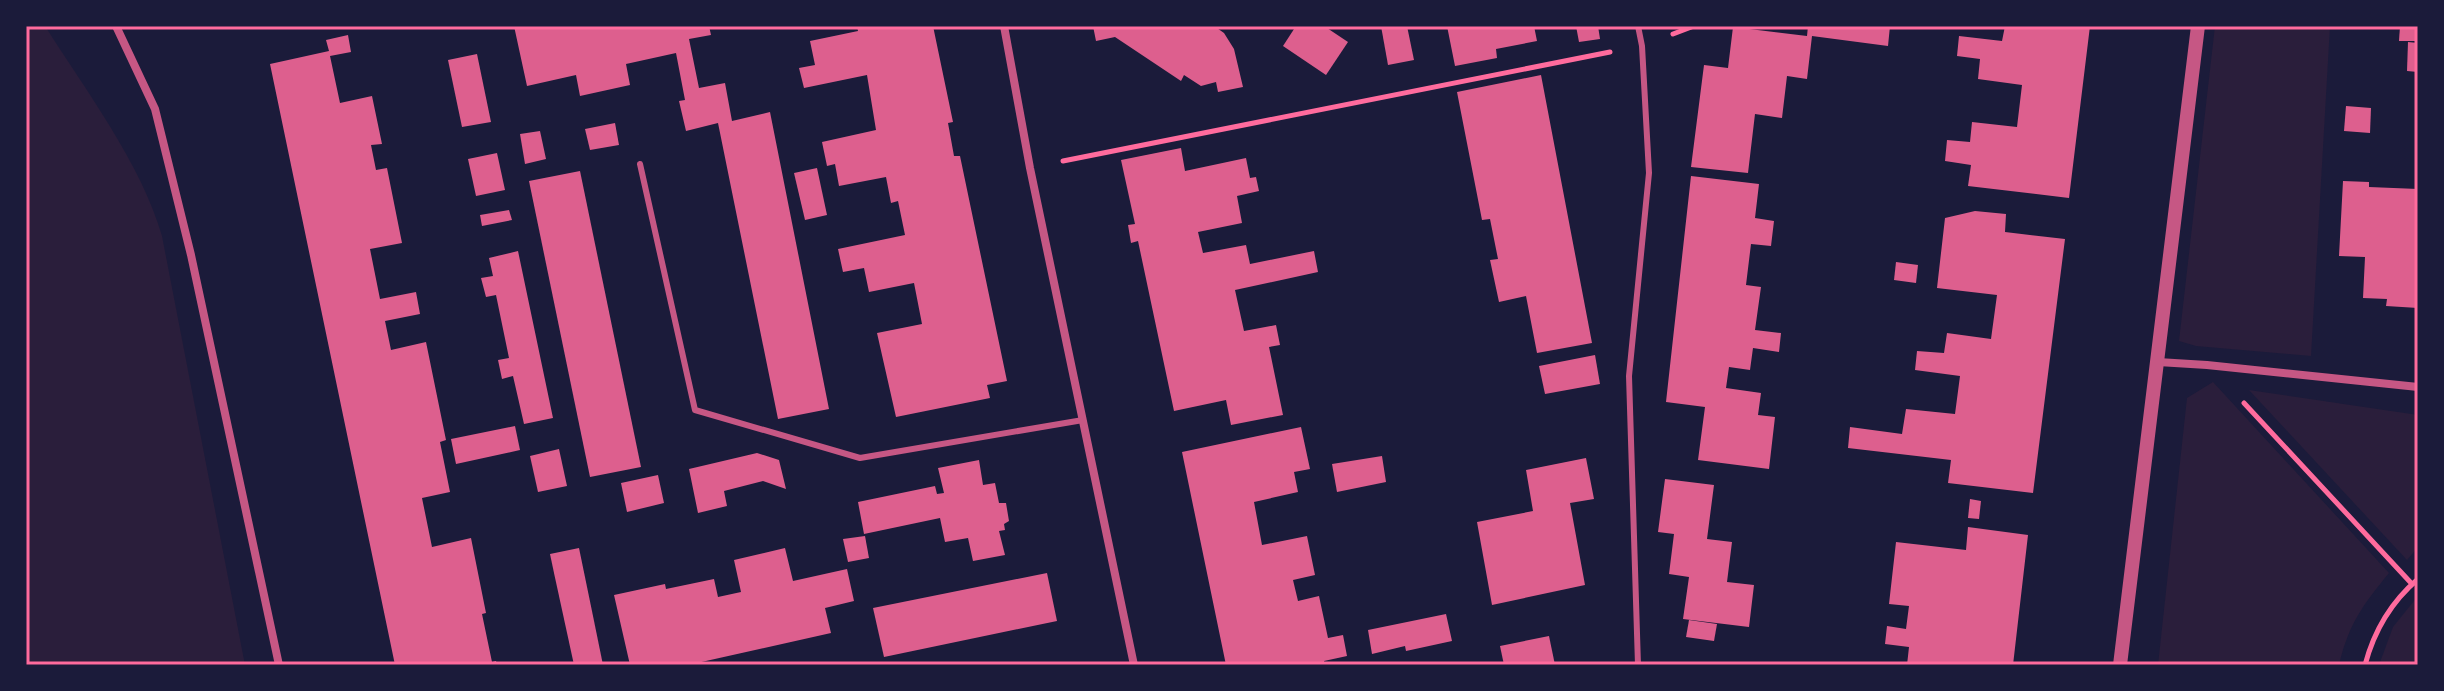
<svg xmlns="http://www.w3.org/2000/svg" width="2444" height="691" viewBox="0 0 2444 691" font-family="'IBM Plex Serif',serif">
<rect width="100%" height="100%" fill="#1b1b3a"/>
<!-- green -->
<g fill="#2a1e3b">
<path d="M 26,26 L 45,26 C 85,89 142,165 162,236 L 245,665 L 26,665 Z"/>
<path d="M 2215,26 L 2330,26 L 2311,356 L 2196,346 L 2179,341 Z"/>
<path d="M 2213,382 L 2389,573 C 2363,605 2349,623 2339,665 L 2158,665 L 2187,398 Z"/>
<path d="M 2249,390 L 2418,415 L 2418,547 L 2407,560 Z"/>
<path d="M 2418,596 L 2418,665 L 2379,665 L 2393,627 Z"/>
</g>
<!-- building -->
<g fill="#dd5f8e">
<path d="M 514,26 L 709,26 L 711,35 L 689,39 L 699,88 L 725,83 L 732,121 L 770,112 L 829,409 L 778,419 L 718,123 L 686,131 L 679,101 L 685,100 L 676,53 L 626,64 L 630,85 L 580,96 L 576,75 L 527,86 Z"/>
<path d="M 857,26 L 933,26 L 953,122 L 948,123 L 954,156 L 960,156 L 1007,381 L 987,385 L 990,398 L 896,417 L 877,333 L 922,324 L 914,283 L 869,292 L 864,268 L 843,272 L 838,249 L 905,235 L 898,201 L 891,203 L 886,177 L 839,186 L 835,164 L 827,166 L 822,142 L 876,130 L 867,75 L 804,88 L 799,68 L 815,65 L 810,41 L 858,31 Z"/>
<path d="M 1093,26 L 1214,26 L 1224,33 L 1234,49 L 1243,87 L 1218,92 L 1216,82 L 1201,86 L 1184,75 L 1181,81 L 1115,37 L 1096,41 Z"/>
<path d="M 1296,26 L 1324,26 L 1348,42 L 1326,75 L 1283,46 Z"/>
<path d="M 1381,26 L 1407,26 L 1414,60 L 1388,65 Z"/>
<path d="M 1447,26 L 1534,26 L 1537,41 L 1496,49 L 1497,58 L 1455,66 Z"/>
<path d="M 1576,26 L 1598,26 L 1600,39 L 1579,42 Z"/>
<path d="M 1808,26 L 1890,26 L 1888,46 L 1812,36 L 1807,79 L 1787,76 L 1782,118 L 1755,114 L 1748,173 L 1691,167 L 1704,65 L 1728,68 L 1733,27 L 1807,36 Z"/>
<path d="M 2005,26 L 2090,26 L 2069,198 L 1968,186 L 1971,165 L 1945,161 L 1947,140 L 1970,142 L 1972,122 L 2017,127 L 2022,85 L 1978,79 L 1980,59 L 1957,56 L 1959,36 L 2002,41 Z"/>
<path d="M 2400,26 L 2418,26 L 2418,41 L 2399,41 Z"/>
<path d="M 348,35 L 351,52 L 330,56 L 340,103 L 372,96 L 382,144 L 371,145 L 376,170 L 387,168 L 402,243 L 370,249 L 380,299 L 416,292 L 420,314 L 385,321 L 391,350 L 426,342 L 446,440 L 440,442 L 450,492 L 422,498 L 432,547 L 471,538 L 486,613 L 482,614 L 492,662 L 496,661 L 497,665 L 395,665 L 270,64 L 329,51 L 326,40 Z"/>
<path d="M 2408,42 L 2418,43 L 2418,72 L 2407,71 Z"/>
<path d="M 477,54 L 491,122 L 462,127 L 448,60 Z"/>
<path d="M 1541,75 L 1592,343 L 1537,353 L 1526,296 L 1499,302 L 1490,260 L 1498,259 L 1490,219 L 1482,220 L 1457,92 Z"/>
<path d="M 2346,106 L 2371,108 L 2370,133 L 2344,131 Z"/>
<path d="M 615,123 L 619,145 L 590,150 L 585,129 Z"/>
<path d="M 540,131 L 546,159 L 525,164 L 520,134 Z"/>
<path d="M 1181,148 L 1185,171 L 1246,158 L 1250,178 L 1256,177 L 1259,191 L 1237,196 L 1242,223 L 1198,232 L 1203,253 L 1246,245 L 1250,264 L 1314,251 L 1318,272 L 1235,290 L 1244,331 L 1276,325 L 1280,345 L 1269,347 L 1283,415 L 1231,425 L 1226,400 L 1174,411 L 1138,241 L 1131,243 L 1128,225 L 1135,224 L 1121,160 Z"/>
<path d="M 497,153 L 505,190 L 476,196 L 468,159 Z"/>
<path d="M 817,168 L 827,215 L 805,220 L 794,173 Z"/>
<path d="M 580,171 L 641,467 L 590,477 L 529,181 Z"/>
<path d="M 1691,176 L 1759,184 L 1755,218 L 1774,221 L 1771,246 L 1751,244 L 1746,285 L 1761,287 L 1755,330 L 1781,333 L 1779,352 L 1753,348 L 1750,370 L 1729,367 L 1726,388 L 1761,393 L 1758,415 L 1775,417 L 1769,469 L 1698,460 L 1705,407 L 1666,402 Z"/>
<path d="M 2343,181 L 2369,182 L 2369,187 L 2418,189 L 2418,308 L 2386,306 L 2387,299 L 2363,298 L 2365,257 L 2339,256 Z"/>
<path d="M 509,210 L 512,220 L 482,226 L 480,215 Z"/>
<path d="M 1975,211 L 2006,214 L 2005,232 L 2065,239 L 2033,493 L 1948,483 L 1951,460 L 1848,448 L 1850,427 L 1902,434 L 1906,409 L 1955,414 L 1960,376 L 1915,370 L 1917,351 L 1944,353 L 1947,333 L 1991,339 L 1997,295 L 1937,288 L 1945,218 Z"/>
<path d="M 518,251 L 553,418 L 524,424 L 513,376 L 502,379 L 498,360 L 509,358 L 496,295 L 486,297 L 481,278 L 493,276 L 489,258 Z"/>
<path d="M 1896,262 L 1918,265 L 1916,283 L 1894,280 Z"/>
<path d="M 1595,355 L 1600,384 L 1545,394 L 1539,366 Z"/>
<path d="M 515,426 L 520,450 L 456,464 L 451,439 Z"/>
<path d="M 1301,427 L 1310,469 L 1294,472 L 1298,492 L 1254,502 L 1262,545 L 1307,536 L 1315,575 L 1293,580 L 1298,601 L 1319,596 L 1328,638 L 1343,635 L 1347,656 L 1324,661 L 1325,665 L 1226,665 L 1182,452 Z"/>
<path d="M 559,449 L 567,486 L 538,492 L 530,456 Z"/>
<path d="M 757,453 L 779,460 L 786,489 L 763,481 L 724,491 L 727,506 L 698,513 L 689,469 Z"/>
<path d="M 1382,456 L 1386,482 L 1337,492 L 1332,464 Z"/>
<path d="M 1586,458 L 1594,499 L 1570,503 L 1585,585 L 1492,605 L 1477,522 L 1533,511 L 1526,470 Z"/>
<path d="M 979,460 L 983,485 L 995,483 L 999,503 L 1006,503 L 1009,521 L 1004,524 L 1005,530 L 999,531 L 1005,555 L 973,561 L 968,538 L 945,542 L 940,518 L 864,534 L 858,502 L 935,486 L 937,494 L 944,493 L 938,468 Z"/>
<path d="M 658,475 L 664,503 L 627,512 L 621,483 Z"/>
<path d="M 1665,479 L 1714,485 L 1707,539 L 1732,542 L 1727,582 L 1754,585 L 1749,627 L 1683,619 L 1689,577 L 1669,574 L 1674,534 L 1658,532 Z"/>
<path d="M 1970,499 L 1981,501 L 1979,519 L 1968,518 Z"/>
<path d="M 1968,527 L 2028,535 L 2013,665 L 1907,665 L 1909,647 L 1885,644 L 1887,626 L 1906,629 L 1909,606 L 1889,604 L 1896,542 L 1966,550 Z"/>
<path d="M 865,536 L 869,558 L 848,562 L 843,539 Z"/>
<path d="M 579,548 L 593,616 L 603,665 L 574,665 L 554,573 L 550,554 Z"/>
<path d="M 785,548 L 793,581 L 847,569 L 854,601 L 825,608 L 831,633 L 688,665 L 630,665 L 614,595 L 665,584 L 666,589 L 714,579 L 718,597 L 741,592 L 734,560 Z"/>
<path d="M 1047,573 L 1057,621 L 884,657 L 873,608 Z"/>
<path d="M 1446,614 L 1452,641 L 1406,651 L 1405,646 L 1372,654 L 1368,630 Z"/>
<path d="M 1689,620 L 1717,624 L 1714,641 L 1686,637 Z"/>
<path d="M 1549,636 L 1555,665 L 1504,665 L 1500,646 Z"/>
</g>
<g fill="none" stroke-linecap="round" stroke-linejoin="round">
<!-- path -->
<g stroke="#ff6b9d" stroke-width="5">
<path d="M 1673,34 L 1694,26"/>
<path d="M 1063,161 L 1610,52"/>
<path d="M 2244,403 L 2412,584"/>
<path d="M 2365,665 C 2374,631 2391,602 2418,579"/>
</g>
<!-- service -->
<g stroke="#c65784" stroke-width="6">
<path d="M 640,164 L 695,410 L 860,458 L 1083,420"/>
<path d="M 1638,665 L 1629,376 L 1649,173 L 1642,46 L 1638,26"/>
</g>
<!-- minor -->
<g stroke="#c65784" stroke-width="8">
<path d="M 116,26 L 155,109 L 191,255 L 279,665"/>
<path d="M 1004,26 L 1030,168 L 1134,665"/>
<path d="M 2158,362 L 2207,365 L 2418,387"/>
</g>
<!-- tertiary -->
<path stroke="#c65784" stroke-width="14" d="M 2120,665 L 2198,26"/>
</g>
<!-- border -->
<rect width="2444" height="691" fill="none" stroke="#1b1b3a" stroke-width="56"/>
<rect x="28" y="28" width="2388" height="635" fill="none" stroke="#ff6b9d" stroke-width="3"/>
</svg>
